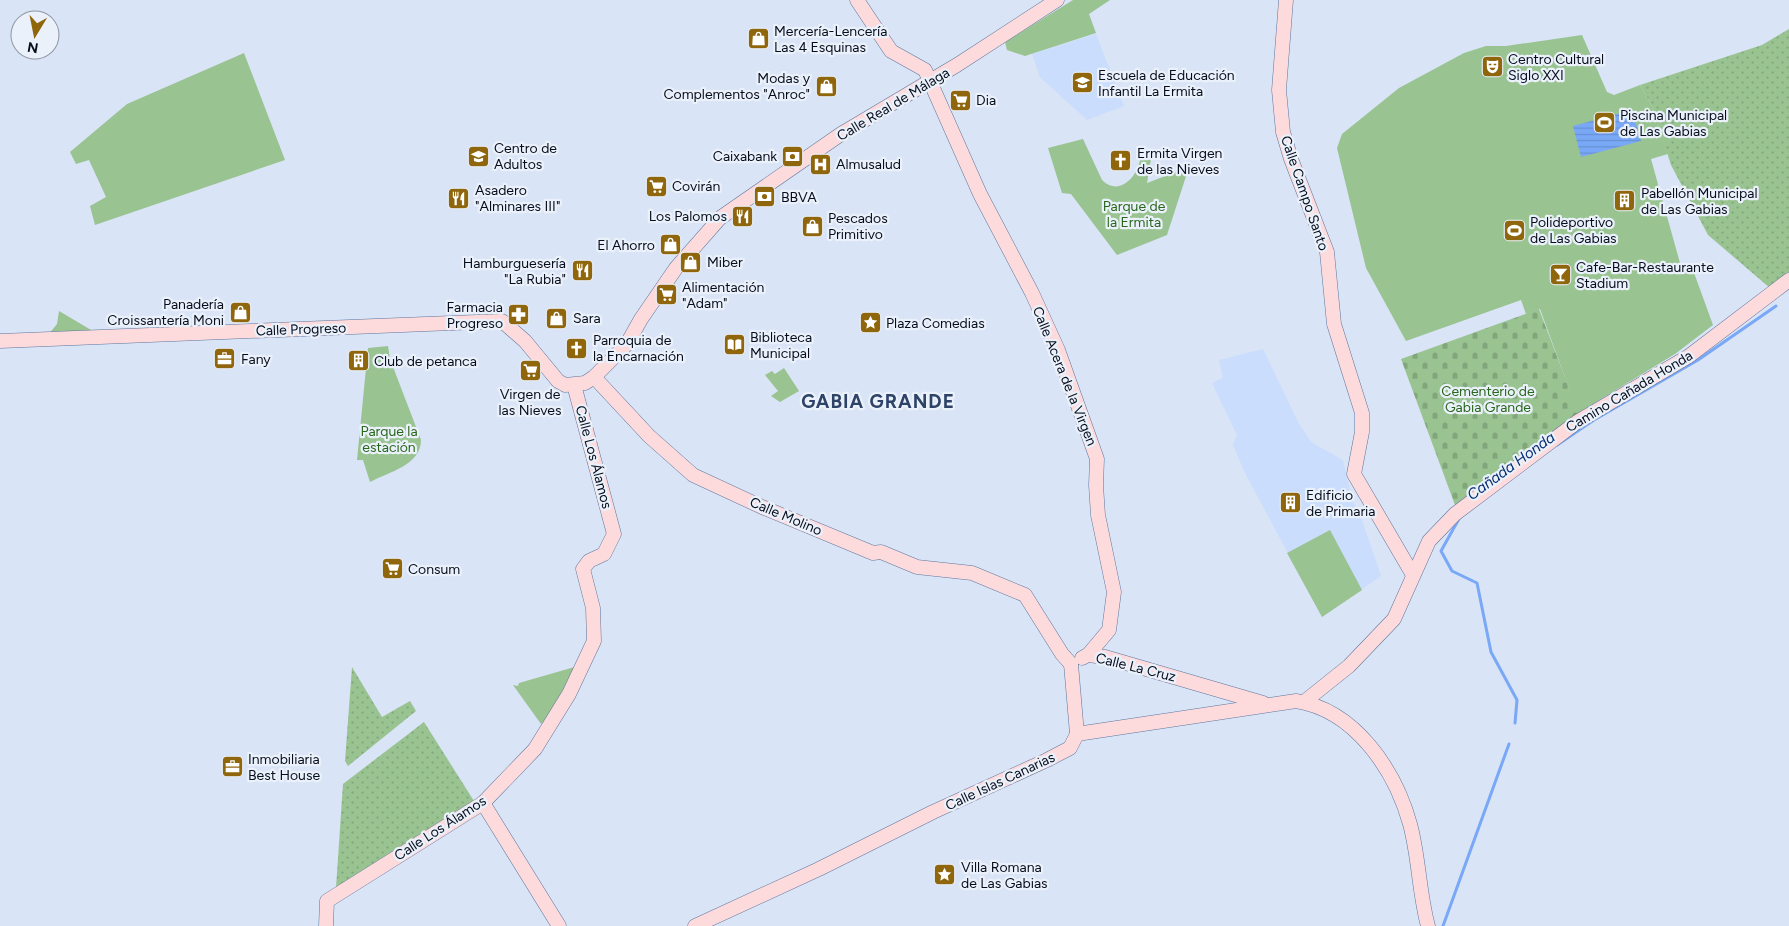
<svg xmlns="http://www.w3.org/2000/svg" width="1789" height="926" viewBox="0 0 1789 926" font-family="Figtree,sans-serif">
<defs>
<pattern id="grass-dots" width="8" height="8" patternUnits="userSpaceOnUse" patternTransform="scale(1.25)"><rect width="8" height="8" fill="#99c391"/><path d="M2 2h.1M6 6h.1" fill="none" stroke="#82a67c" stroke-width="1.8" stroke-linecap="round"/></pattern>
<pattern id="cemetery-stones" width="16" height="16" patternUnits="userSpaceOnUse" patternTransform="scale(1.25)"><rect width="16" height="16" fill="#99c391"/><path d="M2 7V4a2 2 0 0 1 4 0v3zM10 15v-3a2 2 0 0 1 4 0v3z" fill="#82a67c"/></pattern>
<pattern id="water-rules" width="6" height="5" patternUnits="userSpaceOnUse" patternTransform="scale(1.25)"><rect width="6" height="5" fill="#79a8f7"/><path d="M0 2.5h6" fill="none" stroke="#678fd3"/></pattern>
</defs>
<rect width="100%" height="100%" fill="#d9e4f6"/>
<!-- built -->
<g fill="#caddfc">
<path d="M 1096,34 L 1124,106 L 1087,120 L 1040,77 L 1032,54 Z"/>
<path d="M 1263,349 L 1298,422 L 1311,442 L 1343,460 L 1352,500 L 1360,514 L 1381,576 L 1322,617 L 1244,471 L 1233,445 L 1237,435 L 1212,383 L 1223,378 L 1219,360 Z"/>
</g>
<!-- grass -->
<g fill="url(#grass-dots)">
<path d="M 1789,29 L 1789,272 L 1770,288 L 1708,235 L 1671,165 L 1653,108 L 1640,85 L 1762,45 Z"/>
<path d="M 352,667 L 382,717 L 410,701 L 416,711 L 348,766 L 345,761 Z"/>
<path d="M 424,722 L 474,801 L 336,888 L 343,784 Z"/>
</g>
<!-- cemetery -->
<path fill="url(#cemetery-stones)" d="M 1539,309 L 1579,414 L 1455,505 L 1401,359 Z"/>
<!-- green -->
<g fill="#99c391">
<path d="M 1073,0 L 1110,0 L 1089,14 L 1096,33 L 1025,56 L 1007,50 L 1005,42 Z"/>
<path d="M 1582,35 L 1607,92 L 1614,95 L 1640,85 L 1653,108 L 1668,154 L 1651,159 L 1680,263 L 1693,270 L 1713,325 L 1675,354 L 1578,413 L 1540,309 L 1526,314 L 1521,300 L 1406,341 L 1366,268 L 1337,148 L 1342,134 L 1399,88 L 1464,53 L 1486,46 L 1506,46 Z"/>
<path d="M 244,53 L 285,160 L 95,225 L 90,206 L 106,197 L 89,160 L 76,164 L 70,152 L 127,104 Z"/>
<path d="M 1083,139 L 1102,180 C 1119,197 1137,177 1140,160 L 1152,153 L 1147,183 L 1189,167 L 1167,235 L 1117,255 L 1071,194 L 1062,193 L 1048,148 Z"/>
<path d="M 59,311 L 103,337 L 45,339 L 57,324 Z"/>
<path d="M 388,346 L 390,359 L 421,440 C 421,465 389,472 370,482 L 363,460 L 357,460 L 368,348 Z"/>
<path d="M 784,368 L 799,391 L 780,402 L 771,396 L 778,391 L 765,375 L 772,371 L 775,374 Z"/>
<path d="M 1330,530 L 1362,590 L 1322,617 L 1287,553 Z"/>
<path d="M 578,666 L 556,708 L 541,724 L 513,685 L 518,686 L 519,683 Z"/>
</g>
<!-- water -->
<path fill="url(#water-rules)" d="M 1632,110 L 1641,141 L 1581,157 L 1573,126 Z"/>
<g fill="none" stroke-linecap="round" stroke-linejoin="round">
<!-- stream -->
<g stroke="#79a8f7" stroke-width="3">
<path d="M 1557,445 L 1594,420 L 1698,360 L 1776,306"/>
<path d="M 1460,517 L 1441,551 L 1452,571 L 1477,583 L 1491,652 L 1517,700 L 1515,723"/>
<path d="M 1443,926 L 1509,744"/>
</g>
<defs>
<g id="secondary">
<path d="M 857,0 L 891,51 L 925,70 L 980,194 L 1032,293 L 1058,350 L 1097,459 L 1096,485 L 1098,515 L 1114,592 L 1109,630 L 1088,655"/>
<path d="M 1286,0 L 1279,90 L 1283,132 L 1291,159 L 1327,252 L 1334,324 L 1362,413 L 1362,432 L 1354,474 L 1413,575"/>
<path d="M 0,341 L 502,321 L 525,341 L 558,381 L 565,385 L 585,383 L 594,377 L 627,344 L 641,319 L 676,268 L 720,218 L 841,134 L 957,65 L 1057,0"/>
<path d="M 594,377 L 649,436 L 693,475 L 762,507 L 873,553 L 881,552 L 917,567 L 972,573 L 1025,595 L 1062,654 L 1071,664"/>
<path d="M 1082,658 L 1088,655 L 1105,657 L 1263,703"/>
<path d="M 1071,664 L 1077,734"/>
<path d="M 1304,702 L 1349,666 L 1394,619 L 1429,541 L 1455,514 L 1577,422 L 1689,356 L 1789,280"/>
<path d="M 1077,734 L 1296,701 C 1355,710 1395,770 1410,824 C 1419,857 1419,893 1428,926"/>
<path d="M 483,803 L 559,926"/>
<path d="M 326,926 L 327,901 L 483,803 L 535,749 L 569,694 L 594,641 L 593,608 L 583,569 L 589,561 L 604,554 L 614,534 L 574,385"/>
<path d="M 695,926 L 819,869 L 933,812 L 1047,760 L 1070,748 L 1077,734"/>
</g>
</defs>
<!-- secondary casing -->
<use href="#secondary" stroke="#5e769e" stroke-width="15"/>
<!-- secondary -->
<use href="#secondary" stroke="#fddbdc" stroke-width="14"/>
</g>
<!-- icons -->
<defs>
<symbol id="shop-square" viewBox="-11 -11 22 22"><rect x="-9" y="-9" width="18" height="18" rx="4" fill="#8f660c" stroke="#ebf1fa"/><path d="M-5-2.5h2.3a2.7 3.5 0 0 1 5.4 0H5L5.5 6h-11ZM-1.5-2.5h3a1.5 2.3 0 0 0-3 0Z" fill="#fff"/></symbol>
<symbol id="theatre-square" viewBox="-11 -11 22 22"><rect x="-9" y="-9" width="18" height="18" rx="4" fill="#8f660c" stroke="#ebf1fa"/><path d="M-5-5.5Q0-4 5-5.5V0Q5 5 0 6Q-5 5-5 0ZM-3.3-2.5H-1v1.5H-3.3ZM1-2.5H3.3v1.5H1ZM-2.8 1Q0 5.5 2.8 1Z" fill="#fff"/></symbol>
<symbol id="school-square" viewBox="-11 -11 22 22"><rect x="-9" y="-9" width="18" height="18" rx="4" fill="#8f660c" stroke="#ebf1fa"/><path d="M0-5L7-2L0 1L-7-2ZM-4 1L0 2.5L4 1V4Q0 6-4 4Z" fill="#fff"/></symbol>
<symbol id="supermarket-square" viewBox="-11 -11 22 22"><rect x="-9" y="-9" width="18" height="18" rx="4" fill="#8f660c" stroke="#ebf1fa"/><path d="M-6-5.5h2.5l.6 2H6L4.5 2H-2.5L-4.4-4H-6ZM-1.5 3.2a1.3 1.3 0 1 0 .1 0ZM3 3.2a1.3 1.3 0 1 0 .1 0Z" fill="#fff"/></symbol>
<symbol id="stadium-square" viewBox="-11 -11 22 22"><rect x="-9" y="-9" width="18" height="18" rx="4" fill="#8f660c" stroke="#ebf1fa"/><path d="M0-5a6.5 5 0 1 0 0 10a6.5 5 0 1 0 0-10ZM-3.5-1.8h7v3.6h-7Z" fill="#fff"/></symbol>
<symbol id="bank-square" viewBox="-11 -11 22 22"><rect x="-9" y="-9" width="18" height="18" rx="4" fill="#8f660c" stroke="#ebf1fa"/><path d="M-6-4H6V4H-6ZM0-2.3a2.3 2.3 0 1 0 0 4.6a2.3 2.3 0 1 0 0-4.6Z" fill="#fff"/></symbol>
<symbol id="church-square" viewBox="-11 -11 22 22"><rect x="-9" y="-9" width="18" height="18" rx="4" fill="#8f660c" stroke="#ebf1fa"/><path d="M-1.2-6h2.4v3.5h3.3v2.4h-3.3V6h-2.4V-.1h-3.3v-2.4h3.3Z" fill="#fff"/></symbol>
<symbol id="hospital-square" viewBox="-11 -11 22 22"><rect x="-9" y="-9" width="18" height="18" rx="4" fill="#8f660c" stroke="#ebf1fa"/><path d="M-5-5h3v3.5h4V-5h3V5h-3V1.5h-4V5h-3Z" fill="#fff"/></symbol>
<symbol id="restaurant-square" viewBox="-11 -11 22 22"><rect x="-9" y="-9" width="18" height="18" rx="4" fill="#8f660c" stroke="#ebf1fa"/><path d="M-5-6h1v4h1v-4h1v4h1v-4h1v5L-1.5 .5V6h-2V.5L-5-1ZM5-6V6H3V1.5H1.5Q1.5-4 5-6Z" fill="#fff"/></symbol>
<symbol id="building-square" viewBox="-11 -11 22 22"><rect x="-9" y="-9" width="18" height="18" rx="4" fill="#8f660c" stroke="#ebf1fa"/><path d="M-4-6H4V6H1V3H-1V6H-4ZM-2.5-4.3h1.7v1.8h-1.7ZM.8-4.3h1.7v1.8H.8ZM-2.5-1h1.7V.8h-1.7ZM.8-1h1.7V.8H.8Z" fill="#fff"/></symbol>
<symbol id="bar-square" viewBox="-11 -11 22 22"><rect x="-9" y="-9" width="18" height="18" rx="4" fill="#8f660c" stroke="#ebf1fa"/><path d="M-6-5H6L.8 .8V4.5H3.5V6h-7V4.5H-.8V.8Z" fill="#fff"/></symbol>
<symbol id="pharmacy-square" viewBox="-11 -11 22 22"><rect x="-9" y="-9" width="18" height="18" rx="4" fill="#8f660c" stroke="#ebf1fa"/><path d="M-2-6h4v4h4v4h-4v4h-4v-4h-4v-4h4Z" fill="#fff"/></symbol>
<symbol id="sight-square" viewBox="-11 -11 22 22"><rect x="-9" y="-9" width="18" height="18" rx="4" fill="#8f660c" stroke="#ebf1fa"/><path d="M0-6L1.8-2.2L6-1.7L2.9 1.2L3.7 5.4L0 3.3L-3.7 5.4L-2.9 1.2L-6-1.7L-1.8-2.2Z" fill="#fff"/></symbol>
<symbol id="library-square" viewBox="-11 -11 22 22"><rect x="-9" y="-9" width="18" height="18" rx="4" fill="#8f660c" stroke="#ebf1fa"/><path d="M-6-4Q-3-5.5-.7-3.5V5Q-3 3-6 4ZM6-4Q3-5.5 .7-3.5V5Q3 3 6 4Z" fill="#fff"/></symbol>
<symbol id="office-square" viewBox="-11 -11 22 22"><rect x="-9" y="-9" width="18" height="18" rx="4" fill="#8f660c" stroke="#ebf1fa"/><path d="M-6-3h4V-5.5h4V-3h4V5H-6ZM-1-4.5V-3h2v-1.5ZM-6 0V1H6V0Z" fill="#fff"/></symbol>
</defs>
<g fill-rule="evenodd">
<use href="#shop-square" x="746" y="26" width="25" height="25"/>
<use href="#theatre-square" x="1480" y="54" width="25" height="25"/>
<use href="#school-square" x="1070" y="70" width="25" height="25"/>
<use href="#shop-square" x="814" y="74" width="25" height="25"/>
<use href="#supermarket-square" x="948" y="88" width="25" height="25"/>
<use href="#stadium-square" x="1592" y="110" width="25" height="25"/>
<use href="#school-square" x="466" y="144" width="25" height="25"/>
<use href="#bank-square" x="780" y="144" width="25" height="25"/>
<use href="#church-square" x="1108" y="148" width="25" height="25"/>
<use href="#hospital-square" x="808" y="152" width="25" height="25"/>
<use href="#supermarket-square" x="644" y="174" width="25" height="25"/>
<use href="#bank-square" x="752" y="184" width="25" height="25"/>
<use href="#restaurant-square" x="446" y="186" width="25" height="25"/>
<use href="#building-square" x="1612" y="188" width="25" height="25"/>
<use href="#restaurant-square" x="730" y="204" width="25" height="25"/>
<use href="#shop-square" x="800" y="214" width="25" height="25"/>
<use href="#stadium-square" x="1502" y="218" width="25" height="25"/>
<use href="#shop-square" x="658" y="232" width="25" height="25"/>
<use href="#shop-square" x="678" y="250" width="25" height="25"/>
<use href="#restaurant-square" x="570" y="258" width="25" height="25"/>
<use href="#bar-square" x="1548" y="262" width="25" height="25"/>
<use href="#supermarket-square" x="654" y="282" width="25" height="25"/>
<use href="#shop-square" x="228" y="300" width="25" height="25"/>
<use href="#pharmacy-square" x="506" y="302" width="25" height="25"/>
<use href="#shop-square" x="544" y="306" width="25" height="25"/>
<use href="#sight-square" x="858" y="310" width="25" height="25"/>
<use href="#library-square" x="722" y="332" width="25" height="25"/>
<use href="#church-square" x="564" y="336" width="25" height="25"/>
<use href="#office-square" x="212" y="346" width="25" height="25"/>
<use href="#building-square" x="346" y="348" width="25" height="25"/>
<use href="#supermarket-square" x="518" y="358" width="25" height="25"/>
<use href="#building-square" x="1278" y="490" width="25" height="25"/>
<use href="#supermarket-square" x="380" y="556" width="25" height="25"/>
<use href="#office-square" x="220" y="754" width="25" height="25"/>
<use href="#sight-square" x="932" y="862" width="25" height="25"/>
</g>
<g text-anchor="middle" stroke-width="4.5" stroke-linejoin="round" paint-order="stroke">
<!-- poi labels -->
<g font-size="14" fill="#060d1c" stroke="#ebf1fa" text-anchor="start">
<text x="774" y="36">Mercería-Lencería<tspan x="774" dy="16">Las 4 Esquinas</tspan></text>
<text x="1508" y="64">Centro Cultural<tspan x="1508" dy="16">Siglo XXI</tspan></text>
<text x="1098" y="80">Escuela de Educación<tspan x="1098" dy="16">Infantil La Ermita</tspan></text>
<text x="810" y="83" text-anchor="end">Modas y<tspan x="810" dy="16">Complementos "Anroc"</tspan></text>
<text x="976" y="105">Dia</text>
<text x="1620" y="120">Piscina Municipal<tspan x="1620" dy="16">de Las Gabias</tspan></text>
<text x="494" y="153">Centro de<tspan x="494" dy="16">Adultos</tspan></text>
<text x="1137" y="158">Ermita Virgen<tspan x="1137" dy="16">de las Nieves</tspan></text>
<text x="777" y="161" text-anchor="end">Caixabank</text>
<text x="836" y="169">Almusalud</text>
<text x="672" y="191">Covirán</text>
<text x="475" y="195">Asadero<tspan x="475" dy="16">"Alminares III"</tspan></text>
<text x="1641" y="198">Pabellón Municipal<tspan x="1641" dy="16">de Las Gabias</tspan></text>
<text x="781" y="202">BBVA</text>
<text x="727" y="221" text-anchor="end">Los Palomos</text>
<text x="828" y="223">Pescados<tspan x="828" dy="16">Primitivo</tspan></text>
<text x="1530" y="227">Polideportivo<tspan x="1530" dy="16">de Las Gabias</tspan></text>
<text x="655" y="250" text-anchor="end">El Ahorro</text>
<text x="707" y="267">Miber</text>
<text x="566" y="268" text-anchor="end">Hamburguesería<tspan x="566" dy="16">"La Rubia"</tspan></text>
<text x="1576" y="272">Cafe-Bar-Restaurante<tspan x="1576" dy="16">Stadium</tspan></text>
<text x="682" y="292">Alimentación<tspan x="682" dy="16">"Adam"</tspan></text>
<text x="224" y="309" text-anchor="end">Panadería<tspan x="224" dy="16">Croissantería Moni</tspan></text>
<text x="503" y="312" text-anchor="end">Farmacia<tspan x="503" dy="16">Progreso</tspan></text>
<text x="573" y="323">Sara</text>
<text x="886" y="328">Plaza Comedias</text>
<text x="750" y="342">Biblioteca<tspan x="750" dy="16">Municipal</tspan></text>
<text x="593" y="345">Parroquia de<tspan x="593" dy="16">la Encarnación</tspan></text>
<text x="241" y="364">Fany</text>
<text x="374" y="366">Club de petanca</text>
<text x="530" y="399" text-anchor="middle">Virgen de<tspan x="530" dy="16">las Nieves</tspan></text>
<text x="1306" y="500">Edificio<tspan x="1306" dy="16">de Primaria</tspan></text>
<text x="408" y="574">Consum</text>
<text x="248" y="764">Inmobiliaria<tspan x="248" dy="16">Best House</tspan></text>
<text x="961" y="872">Villa Romana<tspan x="961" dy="16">de Las Gabias</tspan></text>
</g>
<!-- street labels -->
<g font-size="14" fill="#060d1c" stroke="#ebf1fa">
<text transform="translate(893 104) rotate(-31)" y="5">Calle Real de Málaga</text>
<text transform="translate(1305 193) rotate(71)" y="5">Calle Campo Santo</text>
<text transform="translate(301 329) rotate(-2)" y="5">Calle Progreso</text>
<text transform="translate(1065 376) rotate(68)" y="5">Calle Acera de la Virgen</text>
<text transform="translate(1629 391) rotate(-31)" y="5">Camino Cañada Honda</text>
<text transform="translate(594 457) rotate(75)" y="5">Calle Los Álamos</text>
<text transform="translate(786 516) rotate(23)" y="5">Calle Molino</text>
<text transform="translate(1136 667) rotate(14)" y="5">Calle La Cruz</text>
<text transform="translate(1000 781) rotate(-25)" y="5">Calle Islas Canarias</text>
<text transform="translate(440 828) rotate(-33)" y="5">Calle Los Álamos</text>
</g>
<!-- park labels -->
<g font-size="14" fill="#29671c" stroke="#ebf1fa">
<text x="1134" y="211">Parque de<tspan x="1134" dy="16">la Ermita</tspan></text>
<text x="1488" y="396">Cementerio de<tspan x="1488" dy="16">Gabia Grande</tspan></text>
<text x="389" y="436">Parque la<tspan x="389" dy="16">estación</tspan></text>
</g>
<!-- water labels -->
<g font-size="15" font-style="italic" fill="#052d71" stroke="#ebf1fa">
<text transform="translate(1511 466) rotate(-36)" y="5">Cañada Honda</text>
</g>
<!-- district labels -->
<g font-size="19" font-weight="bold" letter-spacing="1" fill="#2e4368" stroke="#ebf1fa">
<text x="878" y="408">GABIA GRANDE</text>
</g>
</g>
<!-- north arrow -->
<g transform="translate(35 35) rotate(190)"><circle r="24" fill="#ebf1fa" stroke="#8f96a1"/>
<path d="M0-4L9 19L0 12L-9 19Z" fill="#8f660c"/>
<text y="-8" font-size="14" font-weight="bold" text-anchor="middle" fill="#060d1c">N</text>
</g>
</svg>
